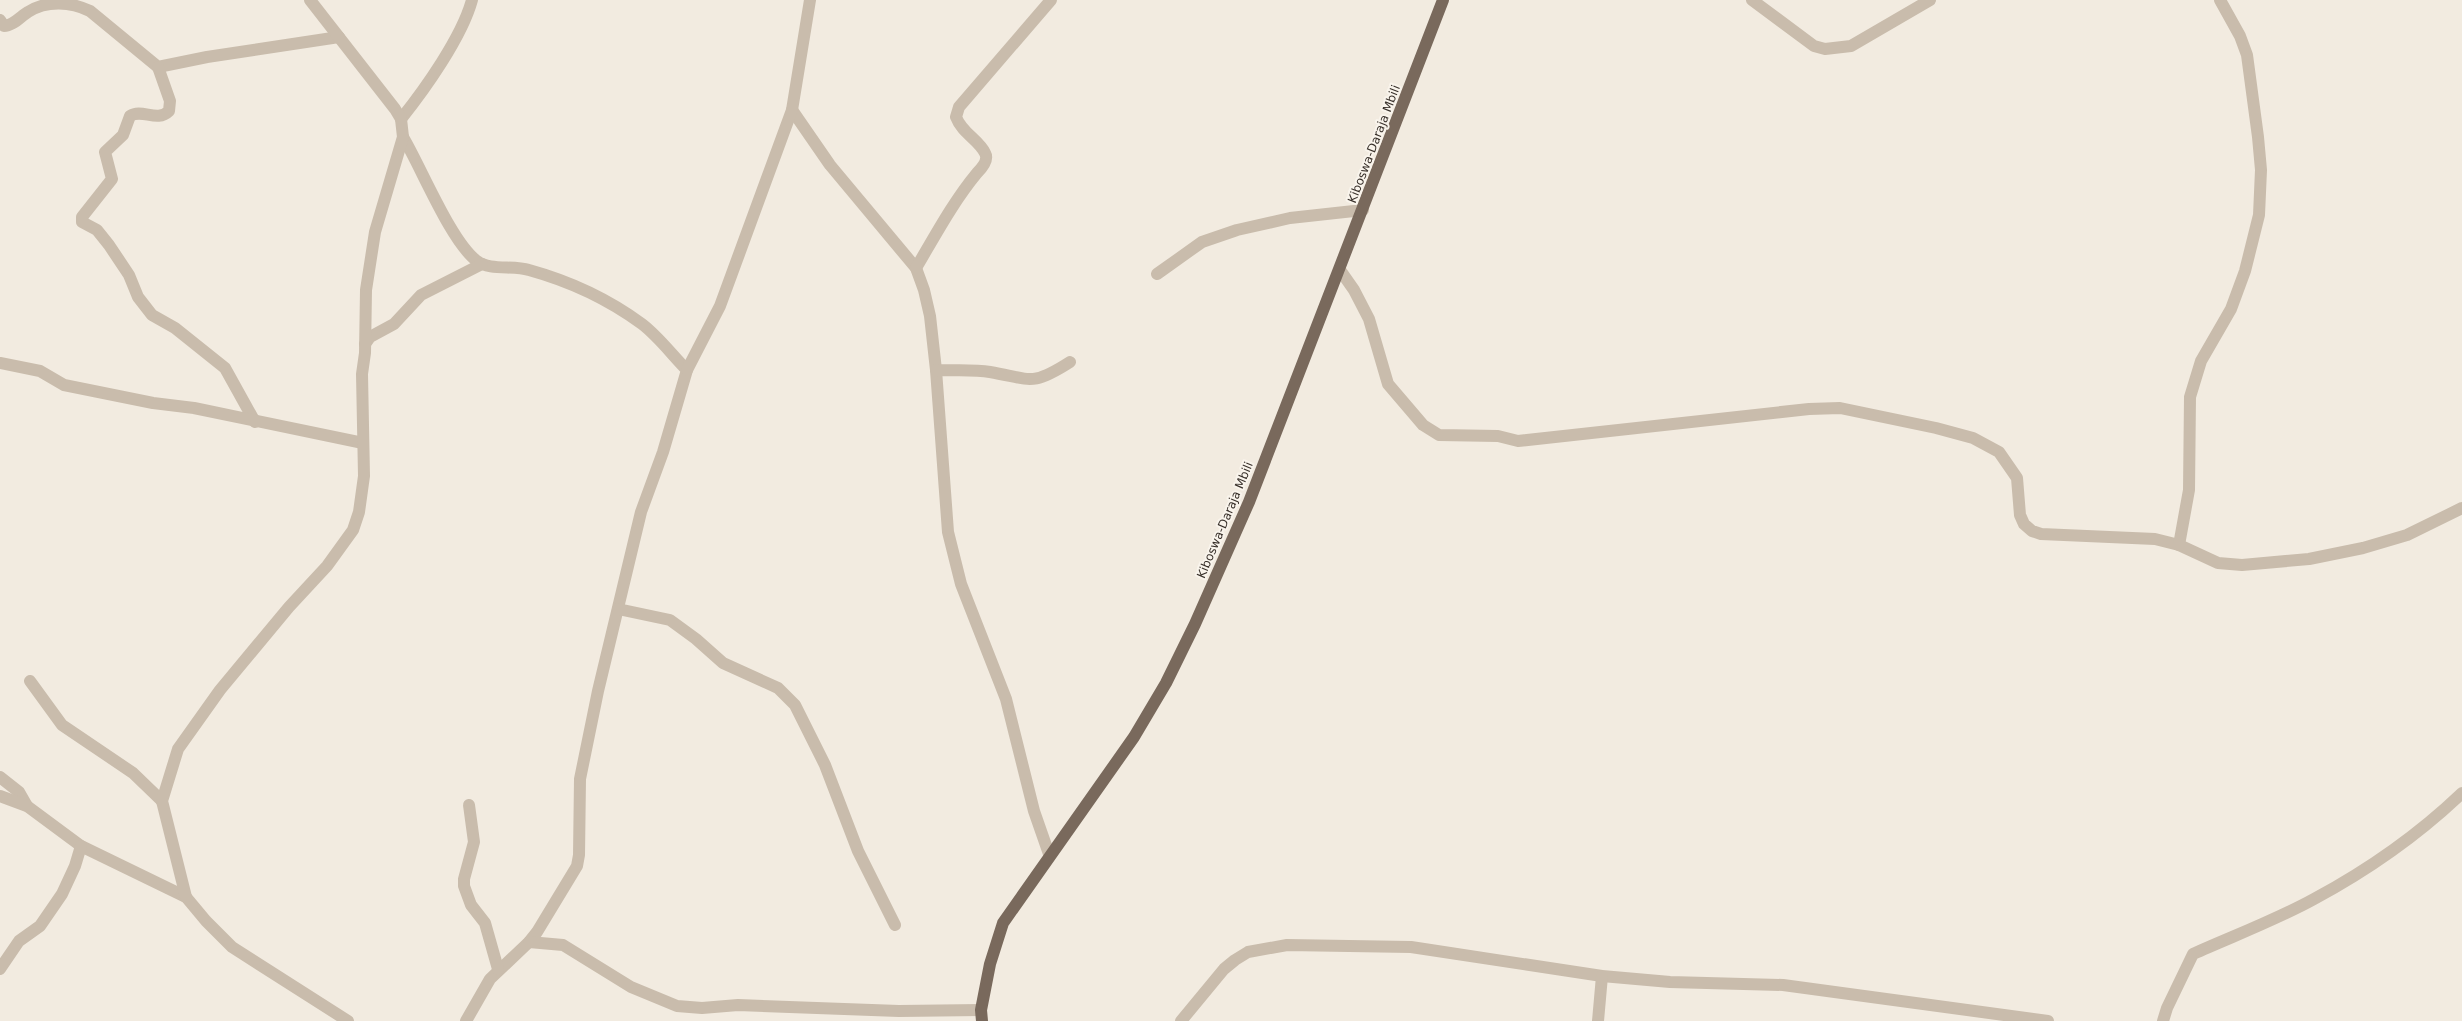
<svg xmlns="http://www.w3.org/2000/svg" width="2462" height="1021" viewBox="0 0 2462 1021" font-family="'DejaVu Sans',sans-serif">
<rect width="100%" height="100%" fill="#f2ebe0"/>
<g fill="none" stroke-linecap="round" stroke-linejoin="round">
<!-- minor -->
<g stroke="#c9bcac" stroke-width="12">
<path d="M 1752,0 L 1814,46 L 1825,49 L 1851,46 L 1930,0"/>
<path d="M 0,20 L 4,26 C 13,26 21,16 28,12 C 47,0 71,2 90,11 L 158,67 L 207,57 L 339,37"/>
<path d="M 158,67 L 170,101 L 169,111 C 157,123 142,108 130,116 L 123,135 L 105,152 L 112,179 L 82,217 L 82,222 L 97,230 L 109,245 L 129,275 L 138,297 L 152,315 L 175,328 L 225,368 L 255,422"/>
<path d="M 792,110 L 830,165 L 916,268 L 924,290 L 930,316 L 936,370 L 948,532 L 961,584 L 1006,699 L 1034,811 L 1049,854"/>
<path d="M 401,119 C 425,89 462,37 472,0"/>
<path d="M 403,137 C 421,167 451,242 477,261 C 490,271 513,265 529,270 C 569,281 608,299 642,324 C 659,337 672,355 687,370 L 663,452 L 641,512 L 598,691 L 580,779 L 579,855 L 577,866 L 537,932 L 529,942 L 490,979 L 466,1021"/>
<path d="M 916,268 C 935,236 953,202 977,173 C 982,168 989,160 985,153 C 979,140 962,133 956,117 L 959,107 L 1051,0"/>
<path d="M 1340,270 L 1354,290 L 1369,319 L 1388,384 L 1423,425 L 1439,435 L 1498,436 L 1518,441 L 1809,409 L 1840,408 L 1936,428 L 1973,438 L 1999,452 L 2017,478 L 2020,515 L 2024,524 L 2032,531 L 2041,534 L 2155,539 L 2179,545 L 2218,563 L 2242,565 L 2309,559 L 2363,548 L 2407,535 L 2462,508"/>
<path d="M 1157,274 L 1202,242 L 1237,230 L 1290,218 L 1363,210"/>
<path d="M 365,344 L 370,337 L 394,324 L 421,295 L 482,264"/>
<path d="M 0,363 L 40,371 L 64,385 L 153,403 L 194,408 L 363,443"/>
<path d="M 687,370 L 720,306 L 792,110 L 810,0"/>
<path d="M 936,370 C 953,371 973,369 990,372 C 1031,379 1031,387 1070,362"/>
<path d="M 2179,545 L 2189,490 L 2190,397 L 2201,361 L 2231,309 L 2245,271 L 2259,215 L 2261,170 L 2258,137 L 2247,55 L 2240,36 L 2220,0"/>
<path d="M 618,609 L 670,620 L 696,639 L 723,663 L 778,688 L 795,705 L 825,765 L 858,851 L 895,925"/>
<path d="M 30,681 L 62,725 L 133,773 L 162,801"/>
<path d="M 0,777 L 19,792 L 27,806"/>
<path d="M 0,796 L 27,806 L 81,846 L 186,897 L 206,921 L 232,947 L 348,1021"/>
<path d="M 469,805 L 474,842 L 464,879 L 464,886 L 471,905 L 485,923 L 498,969"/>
<path d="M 186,897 L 162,801 L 178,749 L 220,690 L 289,607 L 327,566 L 353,530 L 359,512 L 364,476 L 362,374 L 365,353 L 366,290 L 375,232 L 403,137 L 401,119 L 395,109 L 310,0"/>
<path d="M 529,942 L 563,945 L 631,987 L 677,1006 L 702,1008 L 738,1005 L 899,1011 L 981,1010"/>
<path d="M 0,969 L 19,941 L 40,926 L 62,894 L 75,866 L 81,846"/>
<path d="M 1181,1021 L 1224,969 L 1235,960 L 1248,952 L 1287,945 L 1411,947 L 1602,976 L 1670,982 L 1783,985 L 2048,1021"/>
<path d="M 1598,1021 L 1602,976"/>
<path d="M 2163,1021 L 2167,1008 L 2193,954 C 2233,936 2276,920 2314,899 C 2368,870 2418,835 2462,793"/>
</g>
<!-- major -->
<path stroke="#79695c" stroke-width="12" d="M 982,1021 L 981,1010 L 990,964 L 1003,923 L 1134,737 L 1166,683 L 1195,624 L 1249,502 L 1443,0"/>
</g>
<g text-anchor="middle" stroke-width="4" stroke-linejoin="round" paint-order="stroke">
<!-- street labels -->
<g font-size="12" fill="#38302a" stroke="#f9f4ec">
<text transform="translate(1374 144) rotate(-69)" y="4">Kiboswa-Daraja Mbili</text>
<text transform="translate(1225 520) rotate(-67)" y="4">Kiboswa-Daraja Mbili</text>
</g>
</g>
</svg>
